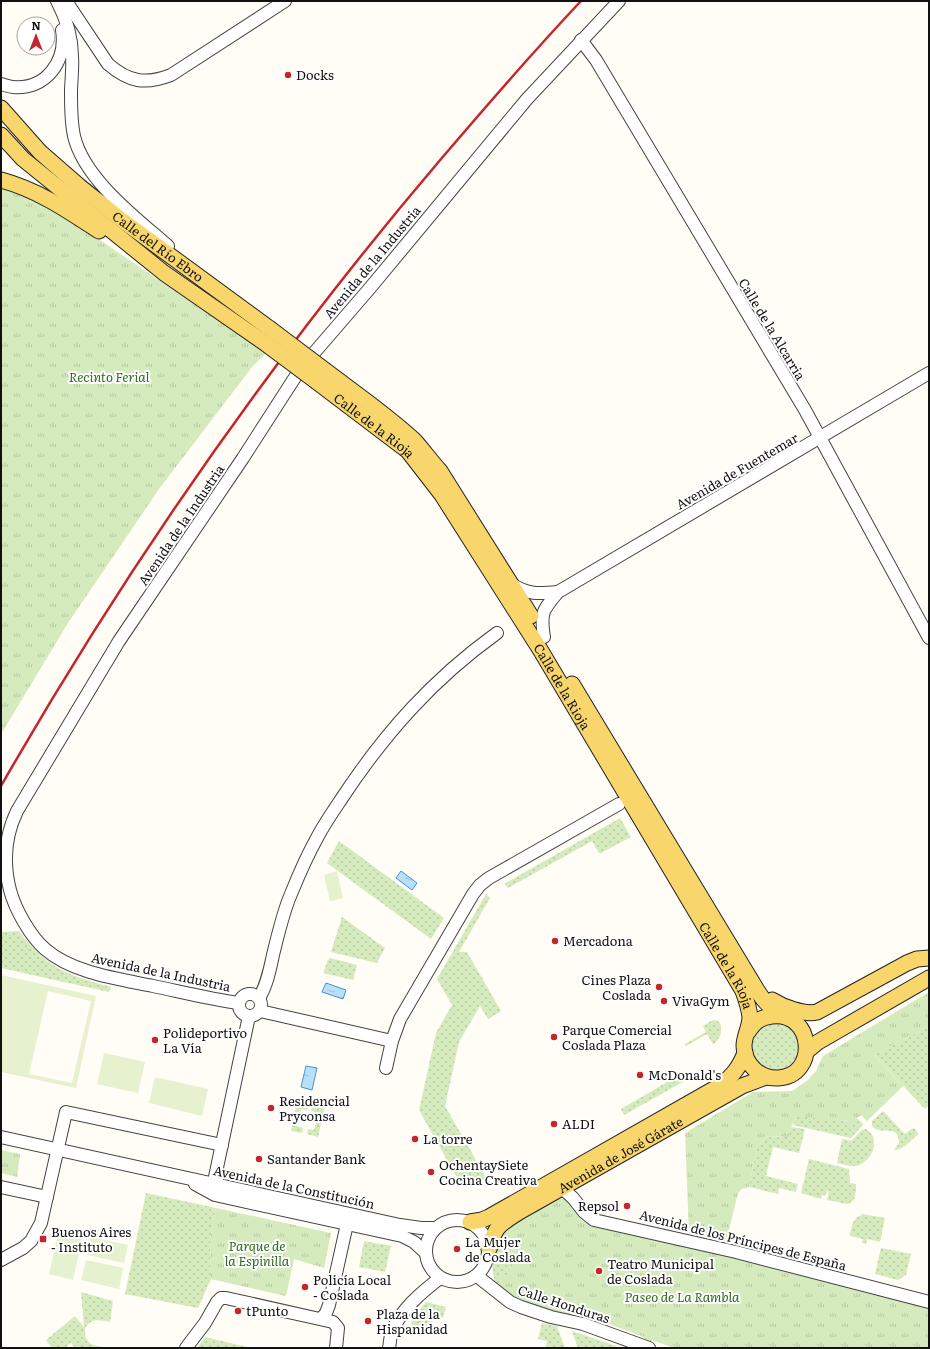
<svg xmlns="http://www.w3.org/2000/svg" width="930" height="1349" viewBox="0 0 930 1349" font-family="Literata,serif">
<defs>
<pattern id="grass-dots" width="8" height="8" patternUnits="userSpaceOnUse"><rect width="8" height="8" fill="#d5ebbd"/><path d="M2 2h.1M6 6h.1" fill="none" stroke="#b6c8a1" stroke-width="1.8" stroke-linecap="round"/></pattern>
<pattern id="park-tufts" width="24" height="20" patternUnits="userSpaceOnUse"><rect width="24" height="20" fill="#d5ebbd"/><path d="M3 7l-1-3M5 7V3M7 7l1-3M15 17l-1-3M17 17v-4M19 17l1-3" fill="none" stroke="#b6c8a1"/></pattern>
<pattern id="water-ripples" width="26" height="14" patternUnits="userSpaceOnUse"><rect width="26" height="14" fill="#b9e0f7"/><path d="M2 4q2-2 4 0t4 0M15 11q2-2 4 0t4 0" fill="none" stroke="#9ebfd3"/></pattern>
</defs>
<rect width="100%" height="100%" fill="#fffdf5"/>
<!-- grass -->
<g fill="url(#grass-dots)">
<path d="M 620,818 L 631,837 L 601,853 L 599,853 L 592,841 L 508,888 L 504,884 Z"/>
<path d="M 339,841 L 444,918 L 431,939 L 327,863 Z"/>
<path d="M 486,894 L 490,898 L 459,952 L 467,952 L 501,1011 L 488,1019 L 480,1006 L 459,1042 L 445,1106 L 488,1181 L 465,1175 L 464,1180 L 460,1183 L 419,1110 L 436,1033 L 452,1005 L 437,979 Z"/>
<path d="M 342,917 L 385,948 L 377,963 L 331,952 Z"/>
<path d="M 19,931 C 47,968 67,975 111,987 L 109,992 L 1,968 L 1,932 Z"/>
<path d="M 330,958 L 357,965 L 353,980 L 323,973 L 328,960 Z"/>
<path d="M 716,1020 L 720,1023 C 723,1031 720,1040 713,1044 L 707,1034 L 686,1046 L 685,1044 L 706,1032 L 703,1026 L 711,1021 Z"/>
<circle cx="775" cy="1046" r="24"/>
<path d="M 929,1026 L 929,1105 L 925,1109 L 874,1055 Z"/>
<path d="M 681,1074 L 685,1075 L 688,1079 L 624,1115 L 621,1109 Z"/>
<path d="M 298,1099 L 309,1102 L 307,1110 L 301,1109 L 297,1126 L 303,1128 L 302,1133 L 291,1131 Z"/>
<path d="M 313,1103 L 325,1105 L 318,1137 L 307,1134 L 308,1129 L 314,1130 L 318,1113 L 311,1111 Z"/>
<path d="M 883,1111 L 905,1134 L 913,1128 L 916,1130 L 918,1134 C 911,1140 904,1150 894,1150 L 899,1143 C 899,1122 880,1137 872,1126 L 872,1121 Z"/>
<path d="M 797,1115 L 847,1121 L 851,1124 L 857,1118 L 863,1124 L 862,1126 L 851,1138 L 793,1125 Z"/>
<path d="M 791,1127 L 805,1129 L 799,1153 L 773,1147 L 766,1176 L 798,1184 L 796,1192 L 779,1188 L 778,1194 L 749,1187 L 757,1146 L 768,1136 L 788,1137 Z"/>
<path d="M 866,1129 C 881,1137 873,1160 859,1165 C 852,1168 844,1164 837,1163 L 842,1139 L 851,1141 L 862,1130 Z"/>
<path d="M 809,1159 L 849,1169 L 850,1183 L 856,1184 L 856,1190 L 854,1200 L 848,1204 L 827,1200 L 829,1192 L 827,1191 L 825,1196 L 822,1195 L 821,1199 L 801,1193 Z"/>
<path d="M 146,1193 L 216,1208 L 210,1239 L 211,1279 L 198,1308 L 125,1294 Z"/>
<path d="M 863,1214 L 885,1218 L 880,1242 L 867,1239 L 866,1244 L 862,1243 L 863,1239 L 850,1236 C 852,1225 852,1219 863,1214 Z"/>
<path d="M 499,1237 L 506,1245 L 501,1252 L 499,1257 L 511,1260 C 512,1266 510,1270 507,1275 L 500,1277 L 502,1282 L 498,1287 C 488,1271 494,1253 499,1237 Z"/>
<path d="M 364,1241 L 391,1246 L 385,1272 L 359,1267 Z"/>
<path d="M 881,1248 L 911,1254 L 906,1275 L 898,1280 L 875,1274 Z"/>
<path d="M 81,1292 L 113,1301 L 110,1322 C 99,1320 92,1318 85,1328 C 84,1345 94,1346 108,1348 L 75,1348 L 71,1343 L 65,1348 L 52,1348 L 46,1340 L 75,1316 L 84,1327 Z"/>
<path d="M 426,1302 L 446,1307 L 443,1318 L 433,1316 L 430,1329 L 412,1326 L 411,1321 Z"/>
<path d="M 542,1323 L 557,1326 L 565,1348 L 546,1348 L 547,1341 L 538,1339 Z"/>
<path d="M 572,1331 L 616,1346 L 615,1348 L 578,1348 Z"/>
<path d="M 205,1337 L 251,1348 L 197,1348 Z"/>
</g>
<!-- park -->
<g fill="url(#park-tufts)">
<path d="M 1,186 L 39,200 L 66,217 L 266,353 L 252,367 L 159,489 L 68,623 L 1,734 Z"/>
<path d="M 929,992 L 929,1026 L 874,1055 L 903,1086 L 867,1121 L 861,1115 L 851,1124 L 847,1121 L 797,1116 L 791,1127 L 789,1137 L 768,1136 L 757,1146 L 749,1187 L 742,1189 L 738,1193 L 726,1242 L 689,1233 L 685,1133 L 753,1092 L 792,1091 L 808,1080 L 816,1071 L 823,1056 Z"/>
<path d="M 1,1150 L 20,1154 L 17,1177 L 1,1173 Z"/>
<path d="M 555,1198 L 565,1199 L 568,1201 L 581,1220 L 593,1227 L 626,1232 L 713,1253 L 929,1308 L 929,1348 L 674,1348 L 652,1340 L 650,1344 L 642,1342 L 644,1337 L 574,1311 L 572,1317 L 530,1308 L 498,1287 L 502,1282 L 500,1277 L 507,1275 C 510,1270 512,1266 511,1260 L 509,1259 L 503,1262 L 500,1259 L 501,1252 L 506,1245 L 499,1237 L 502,1232 Z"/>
<path d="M 216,1208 L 331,1233 L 324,1268 L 294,1259 L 286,1296 L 211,1279 L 210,1239 Z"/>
</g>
<!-- pitch -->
<g fill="#e6f2cf" fill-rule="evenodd">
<path d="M 337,871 L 343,898 L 330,901 L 324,875 Z"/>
<path d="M 1,975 L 96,996 L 76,1088 L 1,1072 ZM 48,991 L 91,1001 L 72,1083 L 29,1074 Z"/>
<path d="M 104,1053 L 145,1062 L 138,1093 L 97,1084 Z"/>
<path d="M 155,1077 L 208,1089 L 202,1116 L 149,1103 Z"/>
<path d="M 59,1229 L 83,1235 L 73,1280 L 49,1274 Z"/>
<path d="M 91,1237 L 128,1245 L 124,1263 L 87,1255 Z"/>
<path d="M 86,1260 L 123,1268 L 119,1289 L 81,1280 Z"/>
</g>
<!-- water -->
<g fill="url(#water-ripples)" stroke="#3f96cf">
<path d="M 401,871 L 417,883 L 412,890 L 396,878 Z"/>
<path d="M 326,983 L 346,990 L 343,999 L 322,992 Z"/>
<path d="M 306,1066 L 317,1068 L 312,1090 L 301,1087 Z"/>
</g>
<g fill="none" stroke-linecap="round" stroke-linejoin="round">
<defs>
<g id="minor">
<path d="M 57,1 C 66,18 72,37 72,56 C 73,69 71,81 71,93 C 71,107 71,122 74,136 C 84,179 136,218 168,246"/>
<path d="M 66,1 L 108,64 C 129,82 145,85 171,75 L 285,1"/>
<path d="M 581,40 L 596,60 L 805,410 L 929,638"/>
<path d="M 1,84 C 5,85 9,87 13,87 C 46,90 67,61 62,30"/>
<path d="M 510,583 C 528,595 538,594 558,592"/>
<path d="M 544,637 C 540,612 543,610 558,592 L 929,373"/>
<circle cx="250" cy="1005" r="11"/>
<path d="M 259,998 C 267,985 270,969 273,955 C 278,935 283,912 291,894 C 299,874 308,854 318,836 C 325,823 334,810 342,798 C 385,733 433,679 497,633"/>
<path d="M 239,1003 C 210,999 182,992 153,986 C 119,979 72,973 45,949 C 30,936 15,909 10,890 C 3,863 5,836 17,811 L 119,641 L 243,458 L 301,368 L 370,288 L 527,99 L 619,1"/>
<path d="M 260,1011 L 392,1041"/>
<path d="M 386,1068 L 392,1041 L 400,1019 L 473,894 L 480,885 L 489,878 L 619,804"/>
<path d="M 1,1137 L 400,1225 L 421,1228 L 435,1228"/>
<path d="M 195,1184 L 215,1195 L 402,1236 L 414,1242 L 426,1253"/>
<path d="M 219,1185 L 215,1177 L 249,1016"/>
<path d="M 1,1187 L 47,1197"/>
<path d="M 562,1188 L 573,1198 L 584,1212 L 594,1220 L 736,1252 L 929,1302"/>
<circle cx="457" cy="1251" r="31"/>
<path d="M 1,1260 L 23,1248 L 31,1241 L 41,1223 L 66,1112 L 222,1145"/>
<path d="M 477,1276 L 510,1302 L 521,1307 L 551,1317 L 583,1324 L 649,1348"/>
<path d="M 321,1319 L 326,1313 L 329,1305 L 347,1224"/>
<path d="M 186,1348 L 205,1323 L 217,1302 L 221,1298 L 226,1298 L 333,1322 L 338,1328 L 336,1348"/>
<path d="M 389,1348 C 390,1343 390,1337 392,1332 C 400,1310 422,1292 440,1278"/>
</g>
<g id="major">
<path id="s1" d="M 1,108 L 40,152 L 79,186 L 123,221 L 269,328"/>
<path d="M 1,135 L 23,159 L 164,273 L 262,341"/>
<path d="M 1,180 C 38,190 67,210 99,231"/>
<path d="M 326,371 C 355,393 387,415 414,440 C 423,450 431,461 440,471 L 531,616"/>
<path id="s2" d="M 317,382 L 408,451 L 442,495 L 541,651 L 743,991 C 746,999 749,1007 750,1017 C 750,1027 744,1036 744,1046 C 744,1064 760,1079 778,1078 C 819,1076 814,1011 772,1016 C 760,1017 754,1023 748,1032"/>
<path d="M 572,684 L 752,982 C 762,999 767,1006 784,1016"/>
<path d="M 772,1000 C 783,1007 804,1015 817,1012 L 907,963 L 917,959 L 929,958"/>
<path d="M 807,1051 L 818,1042 L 929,978"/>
<path d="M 470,1222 L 482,1220 L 489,1217 L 721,1085 C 733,1075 739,1068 745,1053"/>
<path id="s3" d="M 489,1249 C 495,1226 499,1225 519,1212 L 742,1086 L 766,1077"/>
</g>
</defs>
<!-- minor casing -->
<use href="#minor" stroke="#444" stroke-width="14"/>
<!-- major casing -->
<use href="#major" stroke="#222" stroke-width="17"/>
<!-- minor -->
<use href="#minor" stroke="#fff" stroke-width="12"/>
<!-- major -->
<use href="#major" stroke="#f9d66b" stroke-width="15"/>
<!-- rail -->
<path stroke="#c4262e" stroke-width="2.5" d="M 1,786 C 128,564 275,354 441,159 C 487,105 533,52 581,1"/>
<defs>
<g id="major-bridge">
<path d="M 269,328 L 326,371"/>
<path d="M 262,341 L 317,382"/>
</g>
</defs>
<!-- major-bridge casing -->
<use href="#major-bridge" stroke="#222" stroke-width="17" stroke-linecap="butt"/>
<!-- major-bridge -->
<use href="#major-bridge" stroke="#f9d66b" stroke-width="15"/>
</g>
<!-- markers -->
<g fill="#c4262e" stroke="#fff" stroke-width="1.5">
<circle cx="288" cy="75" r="4"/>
<circle cx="555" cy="941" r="4"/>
<circle cx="659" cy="987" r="4"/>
<circle cx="664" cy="1001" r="4"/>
<circle cx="554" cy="1037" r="4"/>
<circle cx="155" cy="1040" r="4"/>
<circle cx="640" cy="1075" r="4"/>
<circle cx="271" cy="1108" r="4"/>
<circle cx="554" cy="1124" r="4"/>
<circle cx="415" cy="1139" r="4"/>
<circle cx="259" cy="1159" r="4"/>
<circle cx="431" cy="1172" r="4"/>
<circle cx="627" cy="1206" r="4"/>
<rect x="39" y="1235" width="8" height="8" rx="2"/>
<circle cx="457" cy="1249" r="4"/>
<circle cx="599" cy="1271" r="4"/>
<circle cx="305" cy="1287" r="4"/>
<circle cx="238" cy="1311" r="4"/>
<circle cx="368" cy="1321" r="4"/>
</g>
<g text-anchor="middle" stroke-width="4" stroke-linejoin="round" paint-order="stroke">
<!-- poi labels -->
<g font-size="13" fill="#111" stroke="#fff" text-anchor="start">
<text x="296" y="80">Docks</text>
<text x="563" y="946">Mercadona</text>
<text x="651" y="985" text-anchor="end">Cines Plaza<tspan x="651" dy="15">Coslada</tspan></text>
<text x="672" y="1006">VivaGym</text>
<text x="562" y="1035">Parque Comercial<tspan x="562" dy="15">Coslada Plaza</tspan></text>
<text x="163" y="1038">Polideportivo<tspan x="163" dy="15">La Vía</tspan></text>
<text x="648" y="1080">McDonald's</text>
<text x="279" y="1106">Residencial<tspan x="279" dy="15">Pryconsa</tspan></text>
<text x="562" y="1129">ALDI</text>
<text x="423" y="1144">La torre</text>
<text x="267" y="1164">Santander Bank</text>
<text x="439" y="1170">OchentaySiete<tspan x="439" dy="15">Cocina Creativa</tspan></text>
<text x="619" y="1211" text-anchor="end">Repsol</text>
<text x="51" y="1237">Buenos Aires<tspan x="51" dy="15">- Instituto</tspan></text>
<text x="465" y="1247">La Mujer<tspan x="465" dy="15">de Coslada</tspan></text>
<text x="607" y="1269">Teatro Municipal<tspan x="607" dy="15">de Coslada</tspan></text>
<text x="313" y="1285">Policía Local<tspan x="313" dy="15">- Coslada</tspan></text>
<text x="246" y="1316">tPunto</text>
<text x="376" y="1319">Plaza de la<tspan x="376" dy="15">Hispanidad</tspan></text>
</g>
<!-- street labels -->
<g font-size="13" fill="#111" stroke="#fff">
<text dy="5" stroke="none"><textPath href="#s1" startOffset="210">Calle del Río Ebro</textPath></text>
<text transform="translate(372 262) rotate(-50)" y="5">Avenida de la Industria</text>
<text transform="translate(772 329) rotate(59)" y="5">Calle de la Alcarria</text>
<text dy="5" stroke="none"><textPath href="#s2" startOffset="72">Calle de la Rioja</textPath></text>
<text transform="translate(737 471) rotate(-30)" y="5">Avenida de Fuentemar</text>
<text transform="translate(181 525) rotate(-56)" y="5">Avenida de la Industria</text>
<text dy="5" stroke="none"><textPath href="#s2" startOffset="396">Calle de la Rioja</textPath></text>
<text dy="5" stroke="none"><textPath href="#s2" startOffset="720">Calle de la Rioja</textPath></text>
<text transform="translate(161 972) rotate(12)" y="5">Avenida de la Industria</text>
<text dy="5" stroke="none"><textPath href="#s3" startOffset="166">Avenida de José Gárate</textPath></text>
<text transform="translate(294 1187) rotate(12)" y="5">Avenida de la Constitución</text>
<text transform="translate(743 1240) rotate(14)" y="5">Avenida de los Príncipes de España</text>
<text transform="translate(564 1304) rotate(18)" y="5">Calle Honduras</text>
</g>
<!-- park labels -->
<g font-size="13" font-style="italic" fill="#2f6b1f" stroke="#fff">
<text x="109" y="382">Recinto Ferial</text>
<text x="257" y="1251">Parque de<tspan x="257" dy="15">la Espinilla</tspan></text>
<text x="682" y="1302">Paseo de La Rambla</text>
</g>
</g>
<!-- border -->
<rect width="930" height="1349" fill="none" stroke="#111111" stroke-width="4"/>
<!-- north arrow -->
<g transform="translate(36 36)"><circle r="19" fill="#ffffff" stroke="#a0a0a0"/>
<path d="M0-3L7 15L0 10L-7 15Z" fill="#c4262e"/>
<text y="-6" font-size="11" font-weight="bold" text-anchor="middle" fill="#111111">N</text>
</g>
</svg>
